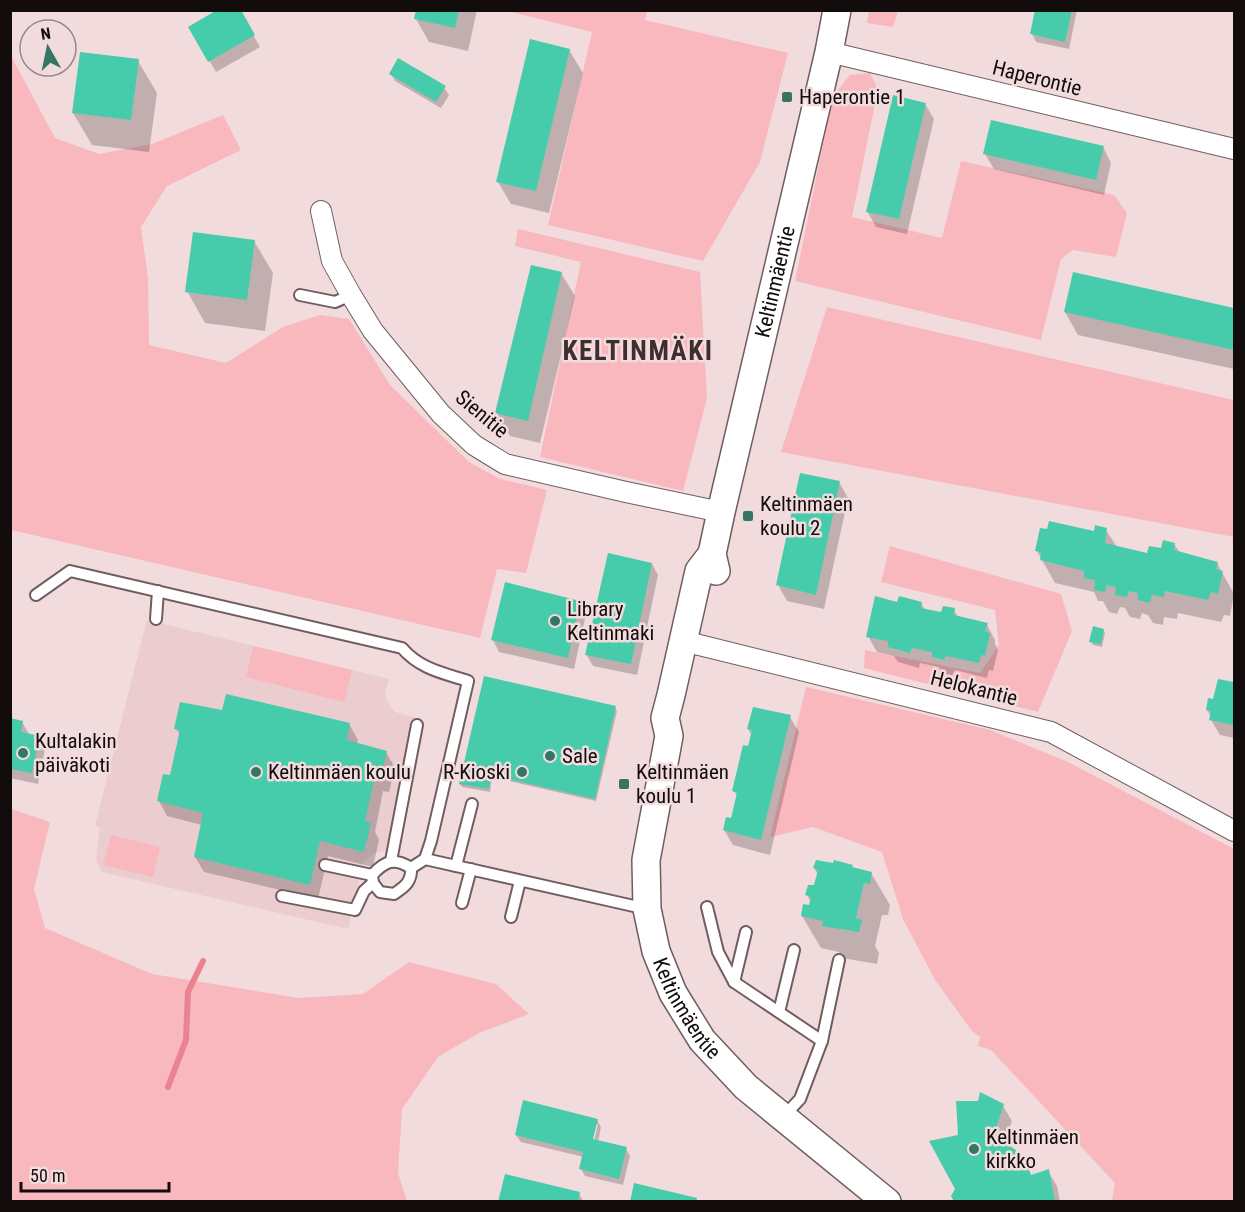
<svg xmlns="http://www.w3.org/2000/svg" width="1245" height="1212" viewBox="0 0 1245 1212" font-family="'Roboto Condensed',sans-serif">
<rect width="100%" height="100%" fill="#f2dbdd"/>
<!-- built -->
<path fill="#ebcccf" d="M 147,620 L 389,679 L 385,693 L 387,701 L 391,708 L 395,712 L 414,717 L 389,843 L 385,851 L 373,854 L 363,862 L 348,929 L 102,872 L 96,859 L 100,828 L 95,826 Z"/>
<!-- green -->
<g fill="#f9b8be">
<path d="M 507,11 L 647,11 L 645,20 L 788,53 L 760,162 L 703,261 L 548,225 L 592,32 Z"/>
<path d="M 869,11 L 898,11 L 893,27 L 867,23 Z"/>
<path d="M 10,54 L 55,138 L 99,154 L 152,144 L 223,115 L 241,150 L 167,186 L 141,227 L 148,278 L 149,345 L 226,363 L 283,327 L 320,315 L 349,319 L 390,385 L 469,462 L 500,479 L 547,490 L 526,573 L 497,569 L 480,638 L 11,530 Z"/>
<path d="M 870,73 L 878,89 L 852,217 L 942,238 L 961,161 L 1114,195 L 1127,213 L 1116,257 L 1073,250 L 1061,259 L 1041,340 L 795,281 L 833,96 L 850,75 Z"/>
<path d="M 518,229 L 700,272 L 707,398 L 683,491 L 540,457 L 581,262 L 515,246 Z"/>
<path d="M 827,307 L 1234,400 L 1234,537 L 781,452 Z"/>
<path d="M 890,546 L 1061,594 L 1072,631 L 1038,712 L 864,668 L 865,650 L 980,673 L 999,645 L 995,610 L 881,582 Z"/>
<path d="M 253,646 L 352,670 L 344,702 L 246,677 Z"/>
<path d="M 806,687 L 990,730 L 1068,762 L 1234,849 L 1234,1201 L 1112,1201 L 1115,1183 L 991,1050 L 978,1046 L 980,1037 L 972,1031 L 935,980 L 903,919 L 882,852 L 813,827 L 770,837 Z"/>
<path d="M 11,809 L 50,822 L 34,889 L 45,928 L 152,974 L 298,998 L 363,994 L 409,962 L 496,984 L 529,1014 L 479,1033 L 438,1057 L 402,1109 L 398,1173 L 407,1201 L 11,1201 Z"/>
<path d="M 111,835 L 160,847 L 153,877 L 103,865 Z"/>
</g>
<!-- shadow -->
<g fill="#0003" fill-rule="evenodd">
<path d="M 239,10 L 260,47 L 216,72 L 190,28 Z"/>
<path d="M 418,10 L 477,10 L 468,51 L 429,42 L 416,19 Z"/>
<path d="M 1037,10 L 1077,10 L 1069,49 L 1036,42 L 1032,34 Z"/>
<path d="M 569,50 L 583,73 L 549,213 L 511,204 L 498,182 Z"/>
<path d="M 138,61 L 157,93 L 149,152 L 92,145 L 73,113 Z"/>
<path d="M 391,74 L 444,88 L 449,95 L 441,108 L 395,81 Z"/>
<path d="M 925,104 L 934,119 L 907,234 L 876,227 L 867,211 Z"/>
<path d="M 1103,147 L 1111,163 L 1104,195 L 994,169 L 985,154 Z"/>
<path d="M 254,241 L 273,273 L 265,331 L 205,323 L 187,291 Z"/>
<path d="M 561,273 L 575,296 L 540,443 L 510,436 L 497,413 Z"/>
<path d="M 1074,274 L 1234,310 L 1234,369 L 1078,335 L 1065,312 Z"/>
<path d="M 839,482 L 848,498 L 824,609 L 787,601 L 778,585 Z"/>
<path d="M 1106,530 L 1117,547 L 1148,555 L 1174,544 L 1180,553 L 1217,563 L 1234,594 L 1230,616 L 1224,615 L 1221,622 L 1178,613 L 1177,619 L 1164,617 L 1163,625 L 1153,623 L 1148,615 L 1142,613 L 1140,619 L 1130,617 L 1125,608 L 1120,607 L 1117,614 L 1109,612 L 1103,601 L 1098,601 L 1094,592 L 1055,583 L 1037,551 Z"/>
<path d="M 652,564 L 658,575 L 637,675 L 593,666 L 586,654 Z"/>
<path d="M 579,602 L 586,614 L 574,669 L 499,652 L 493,640 Z"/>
<path d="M 898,603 L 921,603 L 925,610 L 942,614 L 954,610 L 958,617 L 987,625 L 995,640 L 995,644 L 998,650 L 993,671 L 989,670 L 987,678 L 955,670 L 952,675 L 942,673 L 939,667 L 920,663 L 919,668 L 898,662 L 894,656 L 877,652 L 868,636 Z"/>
<path d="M 1103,630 L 1105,633 L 1102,647 L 1093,645 L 1091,641 Z"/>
<path d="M 1219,680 L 1234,684 L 1234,738 L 1220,735 L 1211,720 L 1211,717 L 1207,710 L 1214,701 Z"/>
<path d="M 615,708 L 617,711 L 596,801 L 492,777 L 490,792 L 462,787 L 460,784 Z"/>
<path d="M 223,712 L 349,724 L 358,740 L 357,744 L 386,752 L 395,768 L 389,792 L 383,791 L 375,832 L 379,840 L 373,867 L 328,856 L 318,899 L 204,872 L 195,857 L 202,825 L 167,816 L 159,801 L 171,777 L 180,736 L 176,728 Z"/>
<path d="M 790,717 L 799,732 L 770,855 L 733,845 L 724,830 L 732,820 L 738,797 L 734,791 L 752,736 L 748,729 Z"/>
<path d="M 10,720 L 22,722 L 29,734 L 39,738 L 45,749 L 38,784 L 10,778 Z"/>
<path d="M 852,866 L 853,868 L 871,873 L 890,905 L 888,915 L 882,915 L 875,946 L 879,953 L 877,964 L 842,958 L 839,952 L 821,948 L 802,916 L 811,907 L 811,903 L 807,895 L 815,887 L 818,875 L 814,868 Z"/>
<path d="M 1003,1106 L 1012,1121 L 1004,1144 L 1024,1158 L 1030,1169 L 1028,1169 L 1032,1182 L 1035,1181 L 1032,1172 L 1034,1176 L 1048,1171 L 1057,1186 L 1060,1202 L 956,1202 L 959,1137 Z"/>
<path d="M 597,1120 L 601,1127 L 598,1142 L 626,1149 L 630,1156 L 623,1185 L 585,1176 L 581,1169 L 584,1157 L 521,1142 L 516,1135 ZM 595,1124 L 598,1124 L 593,1147 L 590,1146 Z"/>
<path d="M 579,1194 L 584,1202 L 500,1202 Z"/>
</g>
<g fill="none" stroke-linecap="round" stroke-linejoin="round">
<!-- stream -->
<path stroke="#e98391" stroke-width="6" d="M 168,1087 L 186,1040 L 188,992 L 203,961"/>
</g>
<!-- building -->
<g fill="#47ccab">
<path d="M 217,10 L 241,10 L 255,35 L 208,62 L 188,27 Z"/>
<path d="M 416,10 L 459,10 L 455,28 L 414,19 Z"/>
<path d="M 1035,10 L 1072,10 L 1065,42 L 1030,34 Z"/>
<path d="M 530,39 L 570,49 L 536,191 L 496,182 Z"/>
<path d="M 80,52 L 139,59 L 131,120 L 72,113 Z"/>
<path d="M 398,58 L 446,86 L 436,102 L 389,74 Z"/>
<path d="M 893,95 L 926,103 L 899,219 L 866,212 Z"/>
<path d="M 991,120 L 1104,146 L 1096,180 L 983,154 Z"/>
<path d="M 193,232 L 255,240 L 247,300 L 185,292 Z"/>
<path d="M 531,265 L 562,272 L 528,421 L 495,413 Z"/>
<path d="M 1073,272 L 1234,308 L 1234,350 L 1064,312 Z"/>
<path d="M 800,473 L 840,481 L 816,595 L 776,585 Z"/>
<path d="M 1049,521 L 1094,531 L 1095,525 L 1107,528 L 1105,543 L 1147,553 L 1149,546 L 1161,548 L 1163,540 L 1175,543 L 1174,550 L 1218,562 L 1216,569 L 1223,571 L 1218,594 L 1211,592 L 1208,600 L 1165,591 L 1164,597 L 1152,595 L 1150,603 L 1138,600 L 1138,593 L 1129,591 L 1127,597 L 1115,595 L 1116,587 L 1107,585 L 1105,592 L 1094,590 L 1095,580 L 1084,578 L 1084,571 L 1040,560 L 1041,552 L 1035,551 L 1040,528 L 1047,529 Z"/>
<path d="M 608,553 L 652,563 L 631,664 L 585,655 Z"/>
<path d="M 505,582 L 580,601 L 568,658 L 491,640 Z"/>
<path d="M 875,596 L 897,602 L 899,596 L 922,602 L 921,608 L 941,612 L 943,606 L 955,608 L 954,615 L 988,623 L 985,631 L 990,633 L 985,656 L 981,655 L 979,663 L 946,656 L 944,660 L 932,657 L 932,652 L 912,648 L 910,653 L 888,647 L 888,641 L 866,637 Z"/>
<path d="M 1093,626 L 1104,629 L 1101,644 L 1089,642 Z"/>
<path d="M 484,676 L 616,706 L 595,799 L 491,775 L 489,789 L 459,784 Z"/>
<path d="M 1218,679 L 1234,682 L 1234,725 L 1209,720 L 1211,711 L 1206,710 L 1208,698 L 1213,699 Z"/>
<path d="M 226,694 L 350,723 L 347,740 L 387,751 L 381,777 L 375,776 L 365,821 L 371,823 L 364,852 L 320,841 L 310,885 L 194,857 L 203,813 L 157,801 L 163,774 L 170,775 L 180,730 L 174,729 L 180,702 L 222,710 Z"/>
<path d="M 753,707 L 791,715 L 761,840 L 723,830 L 726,817 L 731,818 L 737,793 L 732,791 L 743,745 L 748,746 L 752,730 L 747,729 Z"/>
<path d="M 10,718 L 23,721 L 21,732 L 40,736 L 32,773 L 10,769 Z"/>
<path d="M 816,860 L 833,863 L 834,860 L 853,865 L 852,867 L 872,872 L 870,884 L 864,883 L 856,918 L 862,920 L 859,932 L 822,926 L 823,921 L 801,916 L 803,904 L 809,905 L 811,897 L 805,895 L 808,885 L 814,885 L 818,870 L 813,868 Z"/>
<path d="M 980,1092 L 1004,1104 L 994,1134 L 1025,1157 L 1031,1175 L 1049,1169 L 1055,1202 L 954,1202 L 951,1196 L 955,1189 L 929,1141 L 958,1135 L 956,1101 L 978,1101 Z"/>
<path d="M 523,1100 L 598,1119 L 593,1139 L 627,1147 L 619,1179 L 579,1169 L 583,1152 L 515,1135 Z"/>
<path d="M 505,1174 L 580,1192 L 578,1202 L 498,1202 Z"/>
<path d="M 634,1183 L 697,1198 L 696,1202 L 630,1202 Z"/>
</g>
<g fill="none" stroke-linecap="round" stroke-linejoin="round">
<defs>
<g id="lane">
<path d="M 300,295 L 335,302 L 351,295"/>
<path d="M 36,595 L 70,571 L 402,648 C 420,669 443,673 468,681 L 431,841 L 425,859 L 647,909"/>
<path d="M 156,619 L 158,591"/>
<path d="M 391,861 L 417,725"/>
<path d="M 325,865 L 372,875"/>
<path d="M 456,866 L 472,804"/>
<path d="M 411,868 C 412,882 404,887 394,894 L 380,892 L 373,883 L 372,875 C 385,861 394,857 411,868 L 425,859"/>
<path d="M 282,896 L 355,910 L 364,891 L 373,883"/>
<path d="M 462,903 L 471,869"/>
<path d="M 707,907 L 718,952 L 734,982 L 822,1041"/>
<path d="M 511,917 L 520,881"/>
<path d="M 734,982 L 746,932"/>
<path d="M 779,1012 L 794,950"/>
<path d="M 783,1117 L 800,1099 L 822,1041 L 839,960"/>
</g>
<g id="street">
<path d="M 829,52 L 1234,149"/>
<path d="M 321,211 L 332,261 L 351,295 L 373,331 L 441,414 L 474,445 L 505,464 L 626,492 L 721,512"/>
<path d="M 683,641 L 1051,732 L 1234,831"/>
</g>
<g id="secondary">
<path id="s1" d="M 712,554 L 699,571 L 671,695 L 665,718 L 669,736 L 646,860 L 647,909 L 656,951 L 673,993 L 702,1040 L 746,1087 L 887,1202"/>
<path id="s2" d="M 716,571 L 712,554 L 721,512 L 829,52 L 837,10"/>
</g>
</defs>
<!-- lane casing -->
<use href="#lane" stroke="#705d5f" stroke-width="14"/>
<!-- street casing -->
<use href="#street" stroke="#705d5f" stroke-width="22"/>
<!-- secondary casing -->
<use href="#secondary" stroke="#705d5f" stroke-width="30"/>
<!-- lane -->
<use href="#lane" stroke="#fff" stroke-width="10"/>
<!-- street -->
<use href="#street" stroke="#fff" stroke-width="20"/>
<!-- secondary -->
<use href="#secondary" stroke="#fff" stroke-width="27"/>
</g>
<!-- markers -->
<g fill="#357563" stroke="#f2dbdd" stroke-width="2">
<rect x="781" y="91" width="12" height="12" rx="3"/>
<rect x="742" y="510" width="12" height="12" rx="3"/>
<circle cx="555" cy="621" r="6"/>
<circle cx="23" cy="753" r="6"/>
<circle cx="550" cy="756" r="6"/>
<circle cx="256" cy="772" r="6"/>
<circle cx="522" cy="772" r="6"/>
<rect x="618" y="778" width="12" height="12" rx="3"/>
<circle cx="974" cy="1149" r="6"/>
</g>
<g text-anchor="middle" stroke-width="5" stroke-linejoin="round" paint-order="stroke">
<!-- street labels -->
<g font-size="21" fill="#130c0c" stroke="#f2dbdd">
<text transform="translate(1037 78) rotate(14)" y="7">Haperontie</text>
<text dy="7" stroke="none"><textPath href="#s2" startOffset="297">Keltinmäentie</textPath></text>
<text transform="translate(482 414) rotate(40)" y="7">Sienitie</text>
<text transform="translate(974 688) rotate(14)" y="7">Helokantie</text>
<text dy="7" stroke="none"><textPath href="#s1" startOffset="474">Keltinmäentie</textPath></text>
</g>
<!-- poi labels -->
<g font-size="21" fill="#130c0c" stroke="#f2dbdd" text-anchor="start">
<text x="799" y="104">Haperontie 1</text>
<text x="760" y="511">Keltinmäen<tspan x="760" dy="24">koulu 2</tspan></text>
<text x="567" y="616">Library<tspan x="567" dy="24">Keltinmaki</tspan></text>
<text x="35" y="748">Kultalakin<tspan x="35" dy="24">päiväkoti</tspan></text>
<text x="562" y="763">Sale</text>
<text x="268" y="779">Keltinmäen koulu</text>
<text x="510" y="779" text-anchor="end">R-Kioski</text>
<text x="636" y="779">Keltinmäen<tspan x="636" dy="24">koulu 1</tspan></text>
<text x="986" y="1144">Keltinmäen<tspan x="986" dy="24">kirkko</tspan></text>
</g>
<!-- district labels -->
<g font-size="27" font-weight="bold" letter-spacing="1.5" fill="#3f2e2f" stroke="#f2dbdd">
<text x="638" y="360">KELTINMÄKI</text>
</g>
</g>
<!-- border -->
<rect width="1245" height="1212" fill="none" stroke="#130c0c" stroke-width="24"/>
<!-- north arrow -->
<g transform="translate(48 48) rotate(351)"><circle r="28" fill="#f2dbdd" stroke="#998889" stroke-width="1.5"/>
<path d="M0-4.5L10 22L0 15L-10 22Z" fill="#357563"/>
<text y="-9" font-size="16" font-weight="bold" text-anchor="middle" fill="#130c0c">N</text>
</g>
<!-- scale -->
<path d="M21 1182v9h148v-9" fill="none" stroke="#130c0c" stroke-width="3"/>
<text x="30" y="1182" font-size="18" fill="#130c0c" stroke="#f2dbdd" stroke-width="4.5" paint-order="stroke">50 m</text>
</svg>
